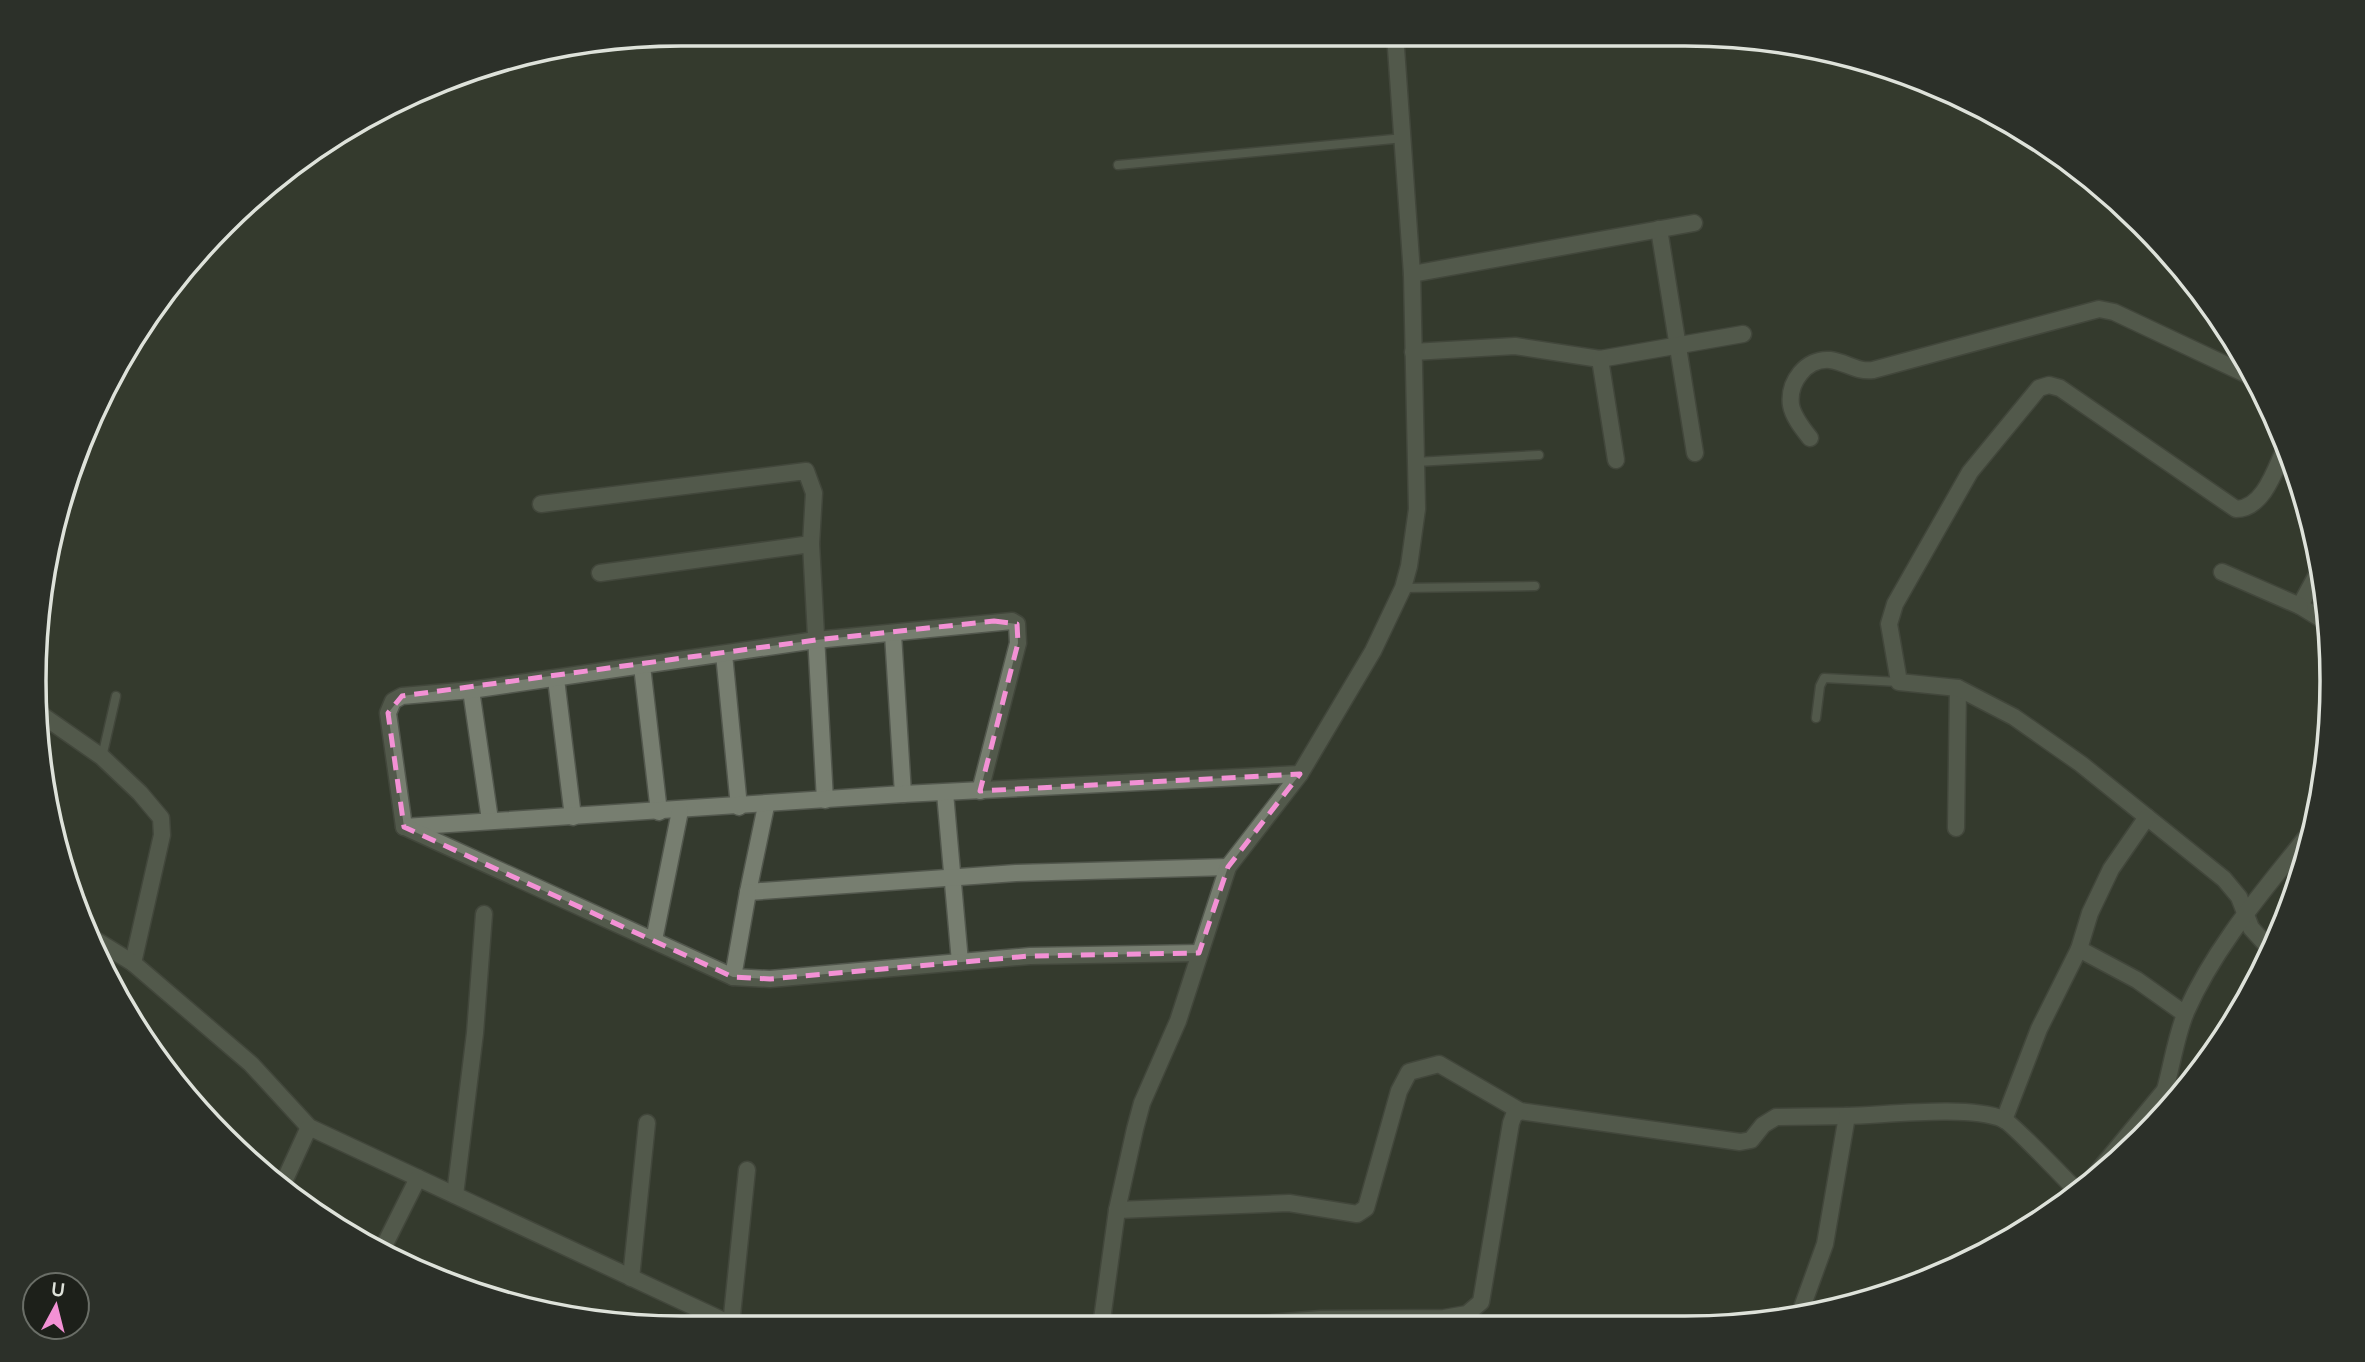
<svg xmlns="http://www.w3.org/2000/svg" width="2365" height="1362" viewBox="0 0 2365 1362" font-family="Cabin,sans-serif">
<rect width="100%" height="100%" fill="#343a2e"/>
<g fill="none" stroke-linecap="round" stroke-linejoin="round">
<defs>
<g id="lane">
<path d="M 1118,165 L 1404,138"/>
<path d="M 1416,462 L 1539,455"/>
<path d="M 1403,588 L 1535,586"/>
<path d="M 1816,718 L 1820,686 L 1824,678 L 1899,682"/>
<path d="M 102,757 L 116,696"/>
</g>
<g id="street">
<path d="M 1659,229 L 1695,453"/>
<path d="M 1412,274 L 1694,223"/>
<path d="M 1413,352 L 1515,346 L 1600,359 L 1743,334"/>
<path d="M 1600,359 L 1616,460"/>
<path d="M 1810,438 C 1803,429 1793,417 1791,405 C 1788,382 1806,358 1830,360 C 1846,362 1856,372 1873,370 L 2099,309 L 2114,312 L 2252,377"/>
<path d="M 541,504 L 806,471 L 814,493 L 811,544"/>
<path d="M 2321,567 L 2300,606 L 2326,622"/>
<path d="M 2222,572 L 2300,606"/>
<path d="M 600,573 L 811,544 L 825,800"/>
<path d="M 893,634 L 903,794"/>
<path d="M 724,654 L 739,807"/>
<path d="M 642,666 L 659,812"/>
<path d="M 556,679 L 573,817"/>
<path d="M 471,690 L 490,820"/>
<path d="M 36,711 L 102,757 L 140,793 L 161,818 L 162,835 L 133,963"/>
<path d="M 2322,775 L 2323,774"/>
<path d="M 945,793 L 960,962 L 1030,956 L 1199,953"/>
<path d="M 766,806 L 748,892 L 1016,873 L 1228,867"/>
<path d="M 404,827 L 388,713 L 393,701 L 402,696 L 471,690 L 816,640 L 1012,621 L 1017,624 L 1018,643 L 980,791"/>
<path d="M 404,827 L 903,794 L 1300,774"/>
<path d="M 407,828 L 733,977 L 770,979 L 960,962"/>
<path d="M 1956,828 L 1958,688"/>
<path d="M 86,934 L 133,963 L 251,1064 L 309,1127 L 737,1327"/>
<path d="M 654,940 L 680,811"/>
<path d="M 2079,949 L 2137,980 L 2185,1014"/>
<path d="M 2271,950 L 2251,928 L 2239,897 L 2224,879 L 2081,764 L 2014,717 L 1958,688 L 1899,682 L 1889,624 L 1895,604 L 1970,472 L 2039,388 L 2049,385 L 2060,388 L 2236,509 C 2264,509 2276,467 2286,446"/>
<path d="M 733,977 L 748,892"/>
<path d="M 2165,1090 C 2172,1065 2176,1036 2186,1012 C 2216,944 2267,887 2312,830"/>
<path d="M 2004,1120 L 2039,1029 L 2079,949 L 2090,913 L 2111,869 L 2147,817"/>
<path d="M 2094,1176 L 2165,1090 L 2175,1099"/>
<path d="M 282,1186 L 309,1127"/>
<path d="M 455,1195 L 475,1033 L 484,914"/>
<path d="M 1117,1210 L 1289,1203 L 1357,1214 L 1366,1208 L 1399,1091 L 1409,1072 L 1439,1064 L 1520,1111 L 1740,1142 L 1751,1140 L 1763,1125 L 1776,1117 L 1847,1116"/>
<path d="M 382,1250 L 418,1178"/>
<path d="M 631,1278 L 647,1123"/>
<path d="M 1800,1313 L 1825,1244 L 1847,1116 C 1887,1115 1968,1105 2003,1119 C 2012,1123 2064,1178 2076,1190"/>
<path d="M 731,1325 L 747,1170"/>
<path d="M 1101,1327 L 1117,1210 L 1135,1129 L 1142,1103 L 1178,1021 L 1228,867 L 1300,774 L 1373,651 L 1403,588 L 1409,566 L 1417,509 L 1412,274 L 1395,34"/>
<path d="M 1222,1327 L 1321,1319 L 1444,1318 L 1467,1314 L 1481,1302 L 1511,1123 L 1514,1115 L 1520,1111"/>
</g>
</defs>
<!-- lane casing -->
<use href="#lane" stroke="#52574d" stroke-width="11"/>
<!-- street casing -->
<use href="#street" stroke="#52574d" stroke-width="19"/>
<!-- lane -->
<use href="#lane" stroke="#777e70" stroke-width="8"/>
<!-- street -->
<use href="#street" stroke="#777e70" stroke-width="16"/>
</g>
<!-- marked area -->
<path d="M0 0H2365V1362H0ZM 994,621 L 1017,624 L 1018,643 L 980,791 L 1300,774 L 1228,867 L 1199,953 L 1030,956 L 770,979 L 733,977 L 404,827 L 388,713 L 402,696 L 816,640 Z" fill="#343a2e" fill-opacity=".55" fill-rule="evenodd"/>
<path fill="none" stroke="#f391d5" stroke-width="5" stroke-dasharray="14 9" stroke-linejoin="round" d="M 994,621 L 1017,624 L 1018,643 L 980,791 L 1300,774 L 1228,867 L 1199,953 L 1030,956 L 770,979 L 733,977 L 404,827 L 388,713 L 402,696 L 816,640 Z"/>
<!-- crop -->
<path d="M0 0H2365V1362H0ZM681 46H1685A635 635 0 0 1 2320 681V681A635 635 0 0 1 1685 1316H681A635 635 0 0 1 46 681V681A635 635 0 0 1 681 46Z" fill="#2c3029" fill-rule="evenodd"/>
<path fill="none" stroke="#dee2da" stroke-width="3.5" d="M681 46H1685A635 635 0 0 1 2320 681V681A635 635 0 0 1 1685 1316H681A635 635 0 0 1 46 681V681A635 635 0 0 1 681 46Z"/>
<!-- north arrow -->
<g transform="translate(56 1306) rotate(7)"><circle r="33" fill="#1d201a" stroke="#6a6e67" stroke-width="2"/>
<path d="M0-5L12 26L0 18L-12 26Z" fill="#f391d5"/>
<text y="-10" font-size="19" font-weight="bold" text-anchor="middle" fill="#dee2da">U</text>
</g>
</svg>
